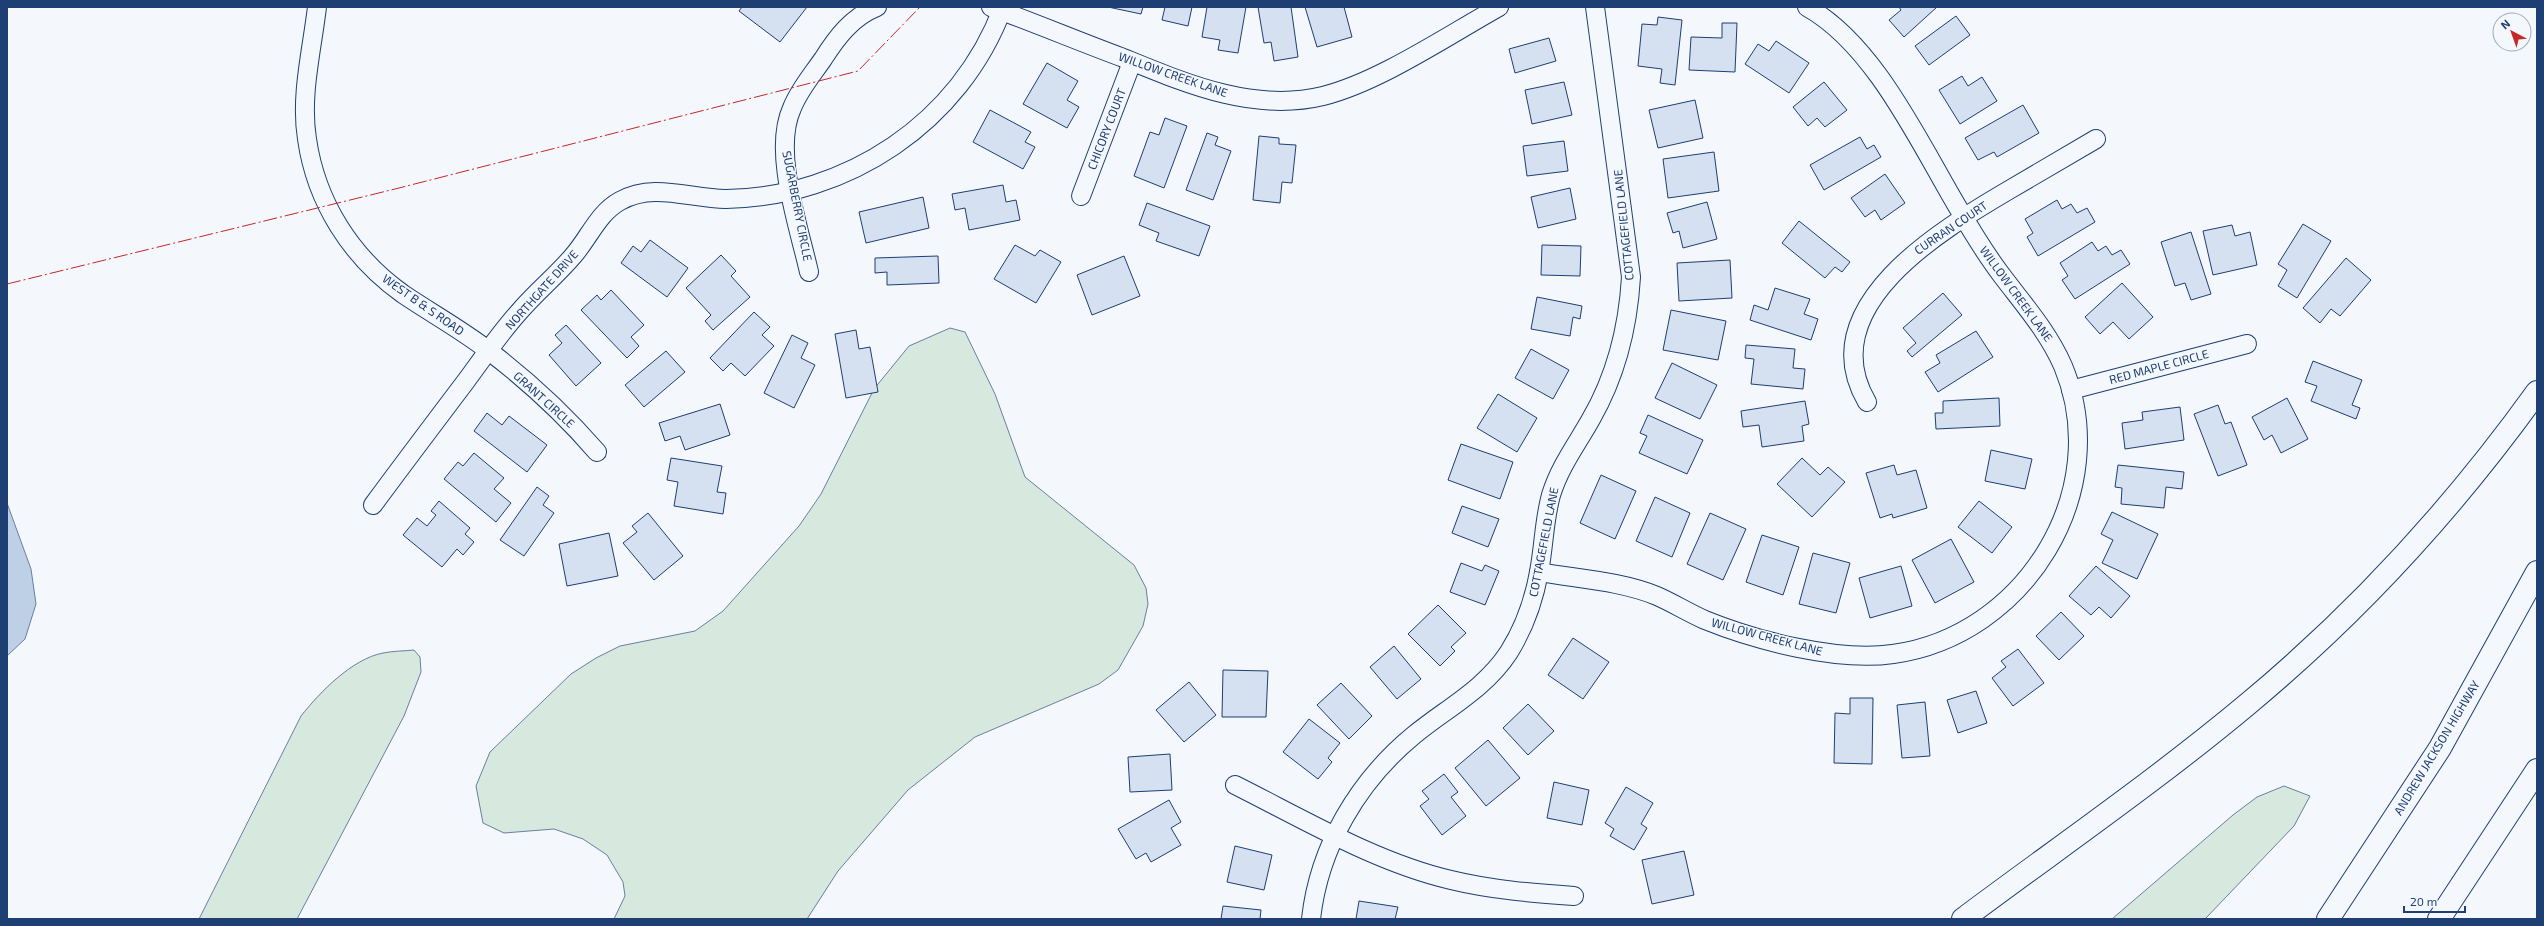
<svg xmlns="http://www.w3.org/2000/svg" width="2544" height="926" viewBox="0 0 2544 926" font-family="'Exo 2',sans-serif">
<rect width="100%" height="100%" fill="#f4f7fb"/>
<!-- green -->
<g fill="#d7e8df" stroke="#687fa3">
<path d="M 950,328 L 965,332 L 995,394 L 1025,477 L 1134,565 L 1146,588 L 1148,604 L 1143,626 L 1118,670 L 1099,684 L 975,737 L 908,790 L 838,871 L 807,919 L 614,919 L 625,896 L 623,882 L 607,855 L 583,839 L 554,829 L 504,833 L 483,823 L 476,786 L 490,752 L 571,674 L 596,658 L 620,646 L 695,631 L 723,611 L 799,526 L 821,494 L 874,389 L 909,346 Z"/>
<path d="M 414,650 L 420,657 L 421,672 L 404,716 L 297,919 L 199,919 L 301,716 C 320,692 352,659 383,653 C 393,651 404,651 414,650 Z"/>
<path d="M 2284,786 L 2310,796 L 2294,826 L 2205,919 L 2112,919 L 2233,815 L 2257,797 Z"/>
</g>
<!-- water -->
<path fill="#bed0e5" stroke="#687fa3" d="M 7,503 L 31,569 L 36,604 L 25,639 L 7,656 Z"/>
<!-- building -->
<g fill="#d5e0f0" stroke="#1d3f73">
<path d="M 742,7 L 807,7 L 780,42 L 739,11 Z"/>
<path d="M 1108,7 L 1143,7 L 1141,14 Z"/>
<path d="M 1165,7 L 1192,7 L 1188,26 L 1162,20 Z"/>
<path d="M 1207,7 L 1246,7 L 1238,53 L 1218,50 L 1220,40 L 1202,37 Z"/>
<path d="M 1258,7 L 1291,7 L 1298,57 L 1274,61 L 1271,42 L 1264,43 Z"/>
<path d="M 1305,7 L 1344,7 L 1352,37 L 1317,47 Z"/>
<path d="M 1899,7 L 1937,7 L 1904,37 L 1889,20 L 1901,10 Z"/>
<path d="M 1956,16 L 1970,35 L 1929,65 L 1915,46 Z"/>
<path d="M 1658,17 L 1682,20 L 1675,85 L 1660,83 L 1662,69 L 1638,66 L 1642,24 L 1657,25 Z"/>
<path d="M 1722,23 L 1737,23 L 1735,72 L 1689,70 L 1691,37 L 1722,38 Z"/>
<path d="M 1549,38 L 1556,61 L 1515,73 L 1509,49 Z"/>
<path d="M 1776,41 L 1809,63 L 1789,93 L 1745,64 L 1758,44 L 1769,51 Z"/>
<path d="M 1047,63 L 1078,81 L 1067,100 L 1079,107 L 1067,128 L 1023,104 Z"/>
<path d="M 1962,76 L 1968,86 L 1982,77 L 1997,101 L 1960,124 L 1939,90 Z"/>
<path d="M 1564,82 L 1572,115 L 1532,124 L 1525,90 Z"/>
<path d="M 1824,82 L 1847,110 L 1825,127 L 1817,118 L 1808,126 L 1793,107 Z"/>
<path d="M 1695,100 L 1703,138 L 1658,148 L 1649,110 Z"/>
<path d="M 2023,105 L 2039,133 L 1997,157 L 1994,152 L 1978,160 L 1965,138 Z"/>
<path d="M 990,110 L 1031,132 L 1025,142 L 1035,147 L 1023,169 L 973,142 Z"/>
<path d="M 1165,118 L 1187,126 L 1164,188 L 1134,176 L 1150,132 L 1159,135 Z"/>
<path d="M 1207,133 L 1218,137 L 1215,145 L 1231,151 L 1213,200 L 1186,190 Z"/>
<path d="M 1259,136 L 1279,138 L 1279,144 L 1296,145 L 1292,183 L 1282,182 L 1280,203 L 1253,200 Z"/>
<path d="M 1860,137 L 1867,149 L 1874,145 L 1881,157 L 1824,190 L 1810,165 Z"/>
<path d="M 1564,141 L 1568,171 L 1527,176 L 1523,146 Z"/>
<path d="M 1714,152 L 1719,191 L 1668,198 L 1663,159 Z"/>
<path d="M 1885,174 L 1905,203 L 1881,220 L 1875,210 L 1865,217 L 1851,198 Z"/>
<path d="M 1003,185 L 1006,202 L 1016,200 L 1020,220 L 969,230 L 965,208 L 955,210 L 952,194 Z"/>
<path d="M 1570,188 L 1576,219 L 1538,228 L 1531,197 Z"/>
<path d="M 923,197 L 929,228 L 866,243 L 859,212 Z"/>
<path d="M 2057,200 L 2062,209 L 2071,204 L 2077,213 L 2087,208 L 2095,222 L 2038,256 L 2027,237 L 2033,233 L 2025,219 Z"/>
<path d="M 1707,202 L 1717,239 L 1683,248 L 1679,231 L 1673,233 L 1667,213 Z"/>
<path d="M 1147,203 L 1210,226 L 1199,256 L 1156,241 L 1159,233 L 1139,225 Z"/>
<path d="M 1799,221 L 1850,262 L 1842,272 L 1835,267 L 1825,278 L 1782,243 Z"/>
<path d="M 2303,224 L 2331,241 L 2297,298 L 2278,286 L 2287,270 L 2278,264 Z"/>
<path d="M 2232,225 L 2235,236 L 2250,232 L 2257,265 L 2213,275 L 2203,231 Z"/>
<path d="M 2191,232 L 2211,294 L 2191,300 L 2185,283 L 2175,286 L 2161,242 Z"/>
<path d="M 650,240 L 688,268 L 667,297 L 621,263 L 633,246 L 641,252 Z"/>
<path d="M 2092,242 L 2098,251 L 2106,246 L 2112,255 L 2121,250 L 2130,264 L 2075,299 L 2062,280 L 2068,276 L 2060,263 Z"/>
<path d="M 1015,245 L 1035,256 L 1040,250 L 1061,262 L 1036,303 L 994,279 Z"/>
<path d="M 1542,245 L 1581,246 L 1580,276 L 1541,275 Z"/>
<path d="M 721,255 L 736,271 L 731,276 L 750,297 L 713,330 L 705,321 L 711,315 L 686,288 Z"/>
<path d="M 938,256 L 939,283 L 887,285 L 887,272 L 875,273 L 875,258 Z"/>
<path d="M 1124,256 L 1140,296 L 1092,315 L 1077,275 Z"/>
<path d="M 2346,258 L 2371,280 L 2340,316 L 2331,309 L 2320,323 L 2303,308 Z"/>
<path d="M 1730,260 L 1732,298 L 1679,301 L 1677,263 Z"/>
<path d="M 2122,283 L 2153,317 L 2129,339 L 2113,322 L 2100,334 L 2085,317 Z"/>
<path d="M 1775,288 L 1810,299 L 1804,314 L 1818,319 L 1811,340 L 1750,320 L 1754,305 L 1768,310 Z"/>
<path d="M 611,290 L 644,325 L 631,337 L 639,346 L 627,358 L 581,310 L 597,295 L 601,300 Z"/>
<path d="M 1943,293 L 1962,315 L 1912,357 L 1907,351 L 1916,343 L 1903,328 Z"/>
<path d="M 1537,297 L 1582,306 L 1580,319 L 1573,317 L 1570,336 L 1531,329 Z"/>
<path d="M 1671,310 L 1726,321 L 1718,360 L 1663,350 Z"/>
<path d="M 754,312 L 770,327 L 762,335 L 774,346 L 745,376 L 731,363 L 723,371 L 710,358 Z"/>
<path d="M 566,325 L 601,363 L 576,386 L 549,355 L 562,343 L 555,335 Z"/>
<path d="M 856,330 L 859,349 L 870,347 L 878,392 L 846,398 L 835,334 Z"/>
<path d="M 1976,331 L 1993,357 L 1938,392 L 1925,372 L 1940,363 L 1936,355 Z"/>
<path d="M 792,335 L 808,343 L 801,358 L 815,365 L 794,408 L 764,393 Z"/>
<path d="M 1746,345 L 1795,349 L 1793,368 L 1805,369 L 1803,389 L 1751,384 L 1754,359 L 1745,358 Z"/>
<path d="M 1531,349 L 1569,370 L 1553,399 L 1515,378 Z"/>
<path d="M 666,351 L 685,372 L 644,407 L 625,385 Z"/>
<path d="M 2313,361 L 2362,380 L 2352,405 L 2360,408 L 2356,419 L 2311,401 L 2317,386 L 2305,382 Z"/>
<path d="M 1672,363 L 1717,385 L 1700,419 L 1655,398 Z"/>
<path d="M 1498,394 L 1537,418 L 1517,452 L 1477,428 Z"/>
<path d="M 1999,398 L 2000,426 L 1936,429 L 1935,413 L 1943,413 L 1943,401 Z"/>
<path d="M 2287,398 L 2308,439 L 2281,453 L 2272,435 L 2264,440 L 2252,417 Z"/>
<path d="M 1805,401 L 1809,424 L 1802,426 L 1804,441 L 1762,447 L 1759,425 L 1743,427 L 1741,411 Z"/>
<path d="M 720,404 L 730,435 L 685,450 L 680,436 L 665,441 L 659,423 Z"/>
<path d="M 2218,405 L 2225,424 L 2231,422 L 2247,465 L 2218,476 L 2194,414 Z"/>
<path d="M 2180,407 L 2184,440 L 2125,449 L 2122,423 L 2143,420 L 2142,412 Z"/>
<path d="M 487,413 L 502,425 L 509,416 L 547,445 L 527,472 L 474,431 Z"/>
<path d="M 1648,415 L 1703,440 L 1687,474 L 1639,453 L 1647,436 L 1640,433 Z"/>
<path d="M 1461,444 L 1513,462 L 1500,499 L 1448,480 Z"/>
<path d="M 1991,450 L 2032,459 L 2025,489 L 1985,481 Z"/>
<path d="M 474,453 L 504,478 L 494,489 L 511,503 L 496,522 L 444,479 L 458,462 L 463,466 Z"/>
<path d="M 671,458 L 722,466 L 717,492 L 726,493 L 723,514 L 674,506 L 678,482 L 667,480 Z"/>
<path d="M 1802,458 L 1820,475 L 1828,467 L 1845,482 L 1812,517 L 1777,484 Z"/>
<path d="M 1894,465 L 1897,475 L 1916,470 L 1927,508 L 1893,518 L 1892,514 L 1880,518 L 1866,473 Z"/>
<path d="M 2118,465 L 2184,472 L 2182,489 L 2166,487 L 2164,508 L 2121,504 L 2122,488 L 2115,487 Z"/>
<path d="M 1601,475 L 1636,491 L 1615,539 L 1580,523 Z"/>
<path d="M 537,487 L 549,496 L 543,505 L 554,513 L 524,556 L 500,540 Z"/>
<path d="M 1655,497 L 1690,513 L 1672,557 L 1636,541 Z"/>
<path d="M 439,501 L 470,528 L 465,534 L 474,542 L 463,555 L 457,549 L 442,567 L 403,535 L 417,518 L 427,526 L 436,515 L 431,511 Z"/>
<path d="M 1979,501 L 2012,527 L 1992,553 L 1958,527 Z"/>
<path d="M 1462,506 L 1499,519 L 1488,547 L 1452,533 Z"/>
<path d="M 2112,512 L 2158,534 L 2137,579 L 2102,563 L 2113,540 L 2101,534 Z"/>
<path d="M 648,513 L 683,556 L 654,580 L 623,543 L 637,532 L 632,526 Z"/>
<path d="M 1710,513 L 1746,529 L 1723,580 L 1687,564 Z"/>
<path d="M 609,533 L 618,576 L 567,586 L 559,544 Z"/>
<path d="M 1762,535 L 1799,547 L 1783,595 L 1746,582 Z"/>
<path d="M 1951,539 L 1974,582 L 1935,603 L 1912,560 Z"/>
<path d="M 1813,553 L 1850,563 L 1836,613 L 1799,604 Z"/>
<path d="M 1461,563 L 1482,571 L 1485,565 L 1499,571 L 1485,605 L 1450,592 Z"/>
<path d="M 1901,566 L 1912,606 L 1870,618 L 1859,578 Z"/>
<path d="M 2096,566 L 2130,596 L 2111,618 L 2099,607 L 2091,615 L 2069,596 Z"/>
<path d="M 1438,605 L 1466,633 L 1451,647 L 1455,651 L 1440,666 L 1408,634 Z"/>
<path d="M 2061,612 L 2084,636 L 2059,660 L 2036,636 Z"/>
<path d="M 1573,638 L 1609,662 L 1583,699 L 1548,675 Z"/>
<path d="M 1394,646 L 1421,679 L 1397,699 L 1370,667 Z"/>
<path d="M 2018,649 L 2044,683 L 2013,706 L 1992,678 L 2006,667 L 2001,661 Z"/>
<path d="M 1223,670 L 1268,671 L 1266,717 L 1222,717 Z"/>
<path d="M 1189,682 L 1216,715 L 1184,742 L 1156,710 Z"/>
<path d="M 1341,683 L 1372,716 L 1349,739 L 1317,705 Z"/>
<path d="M 1976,691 L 1987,723 L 1958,733 L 1947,700 Z"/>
<path d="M 1850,698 L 1873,698 L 1872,764 L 1834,763 L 1835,713 L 1850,714 Z"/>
<path d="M 1925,702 L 1930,756 L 1902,758 L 1897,705 Z"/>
<path d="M 1528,704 L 1554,731 L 1528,755 L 1503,728 Z"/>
<path d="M 1309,719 L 1340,743 L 1328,758 L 1332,762 L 1318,779 L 1283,752 Z"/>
<path d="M 1488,740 L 1520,778 L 1486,806 L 1455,768 Z"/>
<path d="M 1170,754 L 1172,790 L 1130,792 L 1128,757 Z"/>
<path d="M 1444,774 L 1458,792 L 1451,797 L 1466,816 L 1442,835 L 1420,806 L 1429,799 L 1422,791 Z"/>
<path d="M 1554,782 L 1589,790 L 1582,825 L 1547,818 Z"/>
<path d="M 1626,787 L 1653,803 L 1641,824 L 1647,828 L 1634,850 L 1610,836 L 1614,829 L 1605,823 Z"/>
<path d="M 1169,800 L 1181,822 L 1171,828 L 1181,845 L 1151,862 L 1146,853 L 1136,859 L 1118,829 Z"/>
<path d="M 1235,846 L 1272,855 L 1264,890 L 1227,882 Z"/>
<path d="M 1684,851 L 1694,895 L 1652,904 L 1642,860 Z"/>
<path d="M 1359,901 L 1398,907 L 1395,919 L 1356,919 Z"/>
<path d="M 1223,906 L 1261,910 L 1260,919 L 1221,919 Z"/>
</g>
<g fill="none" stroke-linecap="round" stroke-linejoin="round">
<defs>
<g id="minor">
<path d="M 317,7 C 312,50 300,96 307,139 C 316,202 351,257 403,294 C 431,313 462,330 489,351 C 527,380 565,415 597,452"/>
<path d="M 991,7 C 1035,23 1078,41 1121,57 C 1185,83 1253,113 1323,96 C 1379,82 1447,36 1499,7"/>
<path d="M 1081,196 L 1132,62"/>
<path d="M 809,272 C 799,227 772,151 792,108 C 799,90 812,75 823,59 C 837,37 852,17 877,7"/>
<path d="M 2071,390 L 2247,344"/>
<path d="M 1867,402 C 1811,307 1941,230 2009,190 C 2038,173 2067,156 2096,139"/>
<path d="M 373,505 C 404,463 435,422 466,381 C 483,358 500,333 519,312 C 536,292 556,276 573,256 C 589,238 598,213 620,201 C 654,182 690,199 726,199 C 847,197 960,123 1003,7"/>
<path d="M 1539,572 C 1578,579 1621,581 1657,596 C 1673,603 1689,613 1705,620 C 1757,641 1838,662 1893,654 C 2025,636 2115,491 2063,366 C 2048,332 2025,306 2003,277 C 1986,255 1971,230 1957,206 C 1919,142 1874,44 1807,7"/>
<path d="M 1235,785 C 1303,819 1377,863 1451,880 C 1492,890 1533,893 1574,896"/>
<path d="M 1311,919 C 1319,847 1358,781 1414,735 C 1447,708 1485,689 1509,652 C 1524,628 1534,600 1539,572 C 1544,546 1544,520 1551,495 C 1560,466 1577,444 1591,419 C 1617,374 1628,328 1631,277 L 1595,7"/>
</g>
<g id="motorway">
<path d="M 1963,919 C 2058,848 2157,780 2249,703 C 2357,613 2455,506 2537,392"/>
<path d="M 2328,919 L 2440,748 L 2537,572"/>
<path d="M 2439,919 L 2537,770"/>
</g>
</defs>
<!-- minor casing -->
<use href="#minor" stroke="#1d3f73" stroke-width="20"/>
<!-- motorway casing -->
<use href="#motorway" stroke="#1d3f73" stroke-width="24"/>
<!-- minor -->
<use href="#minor" stroke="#f4f7fb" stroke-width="18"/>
<!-- motorway -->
<use href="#motorway" stroke="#f4f7fb" stroke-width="22"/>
<!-- power -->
<path stroke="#c62828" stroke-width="1" stroke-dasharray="14 3 2 3" stroke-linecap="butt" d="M 7,284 L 395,189 L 858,71 L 920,7"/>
</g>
<g text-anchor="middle" stroke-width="3" stroke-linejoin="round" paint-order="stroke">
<!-- street labels -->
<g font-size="12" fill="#1d3f73" stroke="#f4f7fb">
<text transform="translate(1173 75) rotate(19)" y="4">WILLOW CREEK LANE</text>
<text transform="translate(1107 129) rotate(-69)" y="4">CHICORY COURT</text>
<text transform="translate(797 206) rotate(79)" y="4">SUGARBERRY CIRCLE</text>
<text transform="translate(1624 225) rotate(-96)" y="4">COTTAGEFIELD LANE</text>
<text transform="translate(1951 228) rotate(-34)" y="4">CURRAN COURT</text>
<text transform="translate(542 290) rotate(-48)" y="4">NORTHGATE DRIVE</text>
<text transform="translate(2016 294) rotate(54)" y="4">WILLOW CREEK LANE</text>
<text transform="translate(423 305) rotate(35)" y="4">WEST B &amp; S ROAD</text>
<text transform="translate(2159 367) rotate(-15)" y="4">RED MAPLE CIRCLE</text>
<text transform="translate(544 400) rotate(42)" y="4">GRANT CIRCLE</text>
<text transform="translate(1544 542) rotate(-79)" y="4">COTTAGEFIELD LANE</text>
<text transform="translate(1767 637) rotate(15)" y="4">WILLOW CREEK LANE</text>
<text transform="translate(2437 748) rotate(-59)" y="4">ANDREW JACKSON HIGHWAY</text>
</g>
</g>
<!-- border -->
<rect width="2544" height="926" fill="none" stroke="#1d3f73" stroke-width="16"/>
<!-- north arrow -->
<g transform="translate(2512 32) rotate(319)"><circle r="19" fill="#f4f7fb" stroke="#9eadc5"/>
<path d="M0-3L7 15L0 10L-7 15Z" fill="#c62828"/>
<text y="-6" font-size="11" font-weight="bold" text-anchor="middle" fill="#1d3f73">N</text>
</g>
<!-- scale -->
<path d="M2404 906v6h61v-6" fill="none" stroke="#1d3f73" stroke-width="2"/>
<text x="2410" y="906" font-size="12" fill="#1d3f73" stroke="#f4f7fb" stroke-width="3" paint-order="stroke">20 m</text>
</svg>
